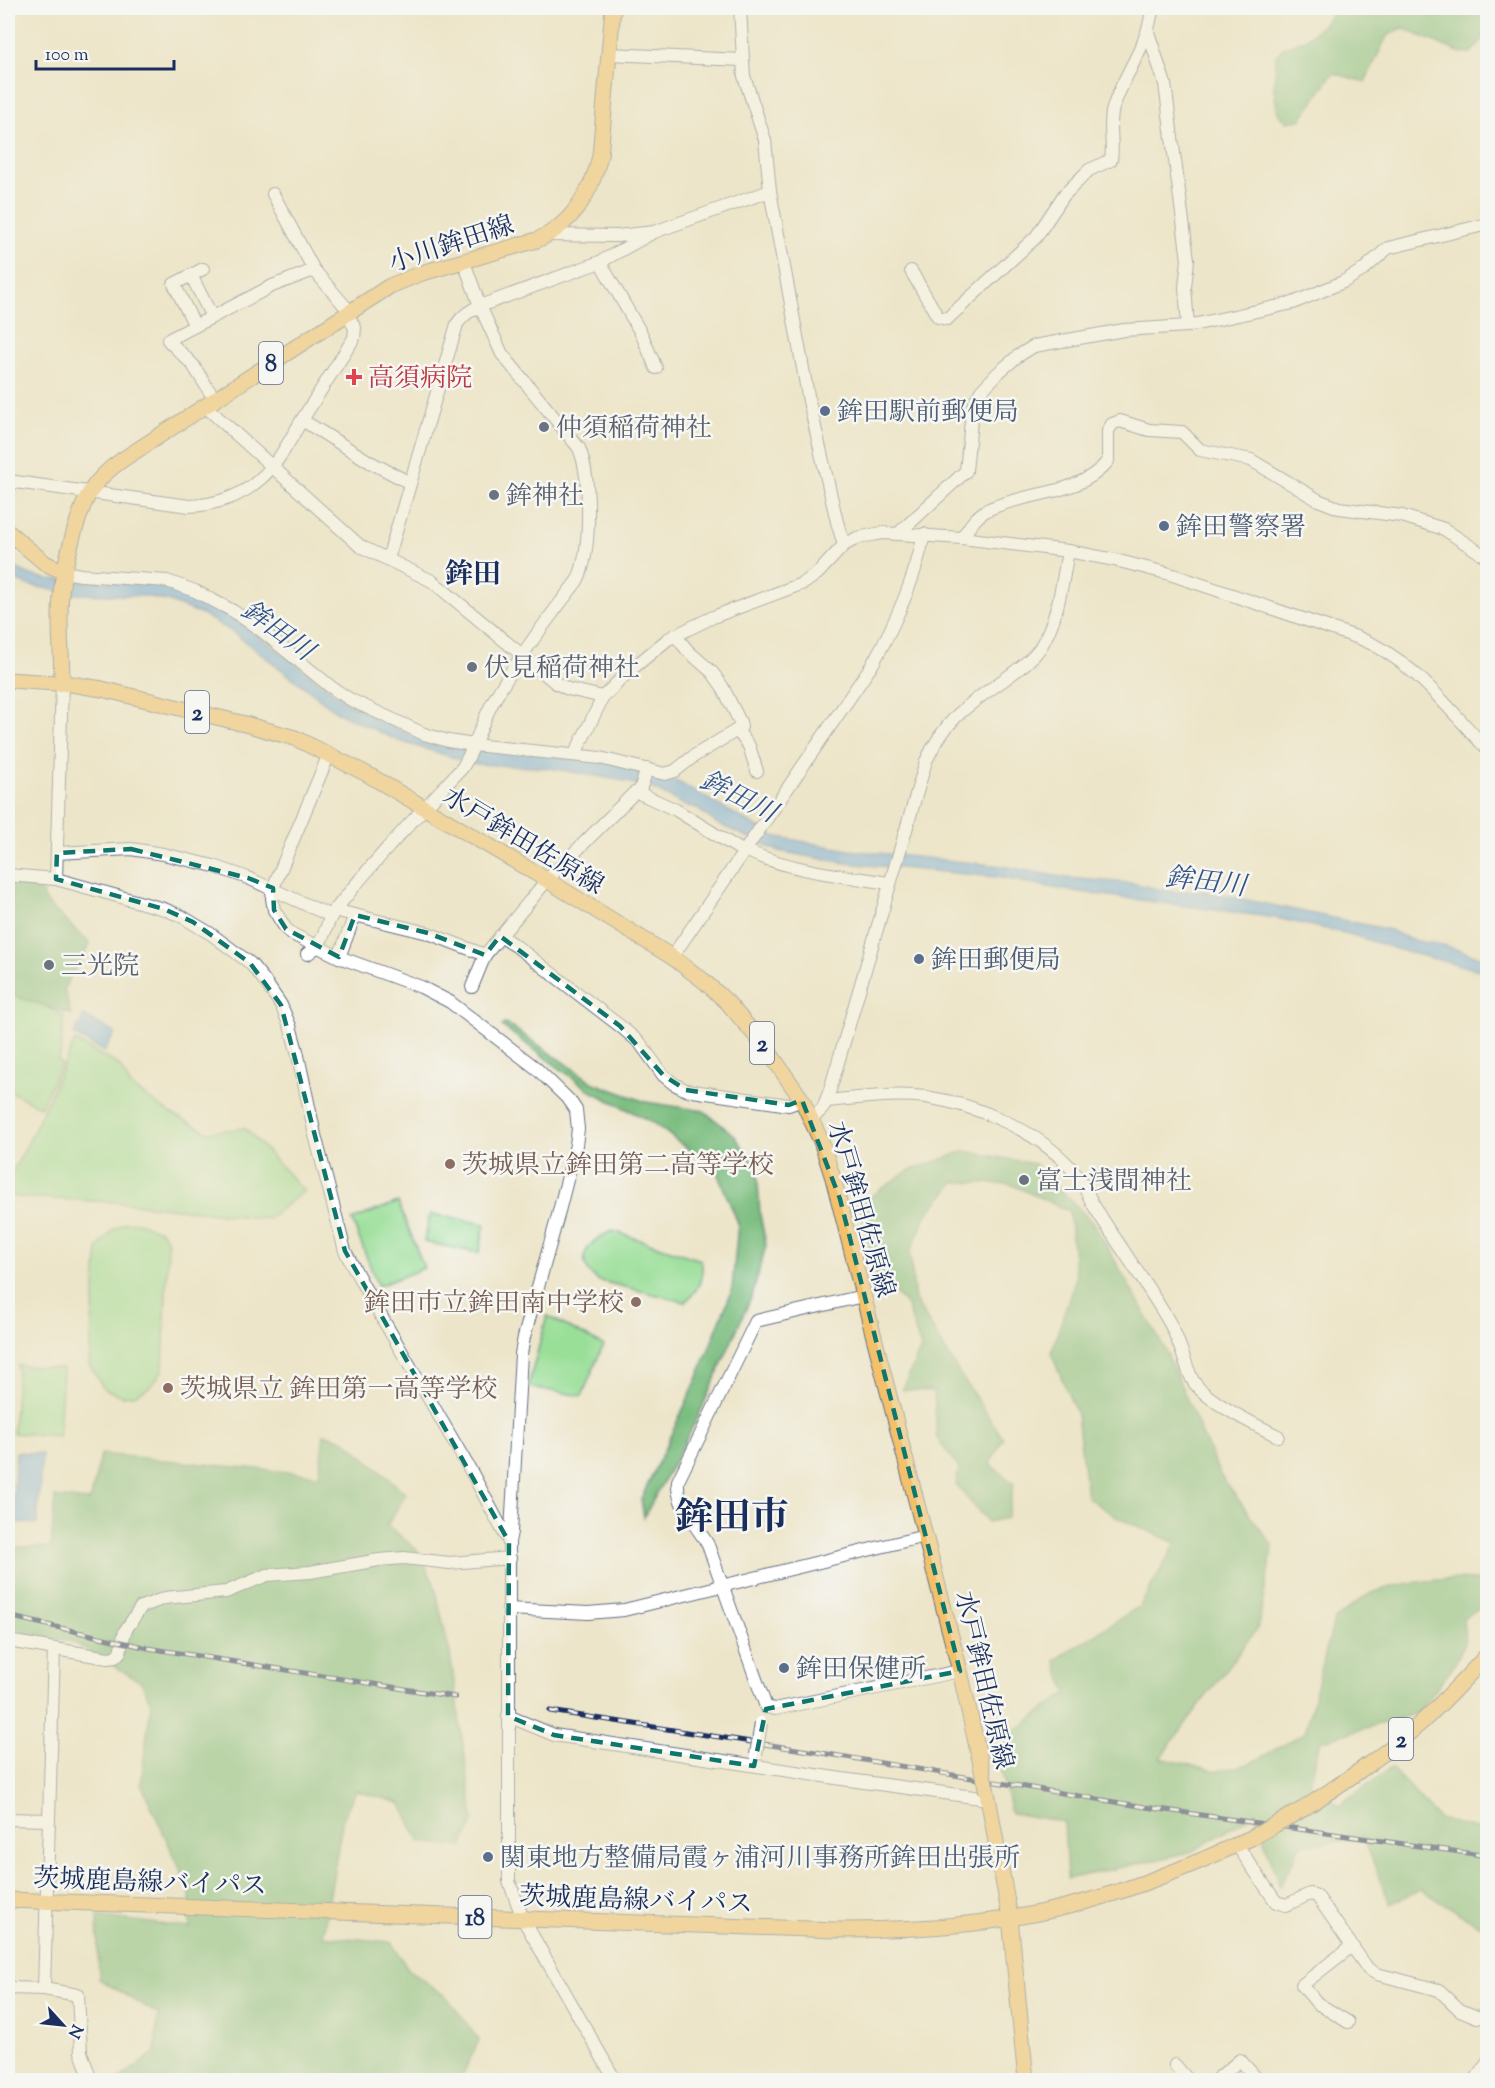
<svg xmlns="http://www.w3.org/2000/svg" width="1495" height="2088" viewBox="0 0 1495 2088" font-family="'Sorts Mill Goudy','Noto Serif JP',serif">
<rect width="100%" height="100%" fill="#f6f6f2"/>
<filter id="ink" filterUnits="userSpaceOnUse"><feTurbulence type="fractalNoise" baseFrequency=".0167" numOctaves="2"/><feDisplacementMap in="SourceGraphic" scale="12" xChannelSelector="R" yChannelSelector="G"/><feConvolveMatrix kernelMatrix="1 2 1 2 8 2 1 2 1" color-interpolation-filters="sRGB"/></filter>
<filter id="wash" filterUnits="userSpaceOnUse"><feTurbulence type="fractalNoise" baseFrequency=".008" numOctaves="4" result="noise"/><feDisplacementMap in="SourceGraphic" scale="24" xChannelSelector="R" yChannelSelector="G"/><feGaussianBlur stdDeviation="1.35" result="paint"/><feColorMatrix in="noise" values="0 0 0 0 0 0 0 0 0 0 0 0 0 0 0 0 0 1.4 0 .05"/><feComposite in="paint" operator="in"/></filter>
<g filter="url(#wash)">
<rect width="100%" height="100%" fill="#ede5c9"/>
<!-- green -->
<g fill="#9adf98" stroke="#5a877b" stroke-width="1.5">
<path d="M 8,984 L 64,1017 L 60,1056 L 58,1061 L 62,1064 L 40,1107 L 8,1090 Z"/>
<path d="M 75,1041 L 119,1065 L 131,1086 L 170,1113 L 208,1132 L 245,1128 L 304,1191 L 268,1219 L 115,1202 L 16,1197 L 8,1191 L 8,1180 L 29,1141 Z"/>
<path d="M 398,1202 L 424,1268 L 378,1286 L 352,1220 Z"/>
<path d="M 430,1214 L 485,1224 L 479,1253 L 424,1242 Z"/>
<path d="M 138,1222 L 162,1232 L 168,1243 L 163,1369 L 155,1381 L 148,1388 L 134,1395 L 122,1396 L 104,1389 L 89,1364 L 98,1247 L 114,1229 L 125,1223 Z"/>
<path d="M 613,1231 L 701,1260 C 705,1278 698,1290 685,1302 L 597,1280 C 594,1277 589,1273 587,1269 C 577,1250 598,1236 613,1231 Z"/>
<path d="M 547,1316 L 603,1345 L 582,1396 L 528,1387 Z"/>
<path d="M 18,1365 L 63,1369 L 59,1436 L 13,1433 Z"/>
</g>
<!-- forest -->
<g fill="#7bbe80" stroke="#4b766f" stroke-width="1.5">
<path d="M 1336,8 L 1487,8 C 1488,28 1486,38 1471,53 L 1461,53 L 1402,28 L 1387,36 L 1365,82 L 1333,73 L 1300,120 L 1287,122 L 1278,113 L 1274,89 L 1276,56 L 1283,48 L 1304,40 L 1322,26 Z"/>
<path d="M 8,882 L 17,882 L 42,892 L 47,903 L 90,944 L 64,988 L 71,1014 L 8,994 Z"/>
<path d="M 506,1023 L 594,1083 L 646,1102 L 704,1111 L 734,1135 L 757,1167 L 760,1215 L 766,1245 L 753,1293 L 697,1419 L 644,1517 L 641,1499 L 698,1377 L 732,1290 L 738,1223 L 716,1170 L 652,1122 L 591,1091 L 502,1026 Z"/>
<path d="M 965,1151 L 1035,1164 L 1094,1224 L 1164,1347 L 1220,1475 L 1273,1546 L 1258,1627 L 1160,1758 L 1218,1771 L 1249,1764 L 1305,1733 L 1334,1620 C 1346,1611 1359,1599 1372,1593 C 1404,1580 1454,1577 1487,1581 L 1487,1603 L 1463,1618 L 1465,1642 L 1454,1665 L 1418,1713 L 1320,1741 L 1310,1784 L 1339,1805 L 1391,1768 L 1439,1819 L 1487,1832 L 1487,1923 L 1480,1926 L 1421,1889 L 1390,1904 L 1364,1839 L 1301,1845 L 1280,1887 L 1255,1814 L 1191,1852 L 1067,1879 L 1064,1822 L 1011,1813 L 997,1755 L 1009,1735 L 1067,1693 L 1055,1660 L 1140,1606 L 1176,1543 L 1116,1517 L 1087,1497 L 1077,1415 L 1051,1353 L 1076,1277 L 1069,1211 L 1010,1184 L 955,1182 L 926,1215 L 910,1253 L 915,1300 L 961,1376 L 1003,1438 L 990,1464 L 1014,1484 L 1007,1518 L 988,1522 L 956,1485 L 959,1468 L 937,1438 L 934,1391 L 902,1390 L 921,1348 L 907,1306 L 891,1288 L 877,1278 L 859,1204 L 908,1171 Z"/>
<path d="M 324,1434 L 346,1441 L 406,1494 L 387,1525 L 417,1550 L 434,1583 L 450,1654 L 474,1820 L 462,1847 L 420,1842 L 400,1803 L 356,1791 L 343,1817 L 323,1936 L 391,1942 L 409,1970 L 447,1997 L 479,2040 L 460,2080 L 118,2080 L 155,2052 L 158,2014 L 99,1979 L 97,1916 L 190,1928 L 190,1891 L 141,1784 L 151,1703 L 141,1682 L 73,1642 L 8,1630 L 8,1547 L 51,1547 L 55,1497 L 90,1501 L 101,1454 L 319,1475 Z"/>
</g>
<!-- water -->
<g fill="#70abe1" stroke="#466da0" stroke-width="1.5">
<path d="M 8,565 L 31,575 L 47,579 L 156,584 L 178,589 L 234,617 L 350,704 L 412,736 L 607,762 L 678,782 L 773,836 L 849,850 L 1002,866 L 1067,878 L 1131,883 L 1173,892 L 1199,890 L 1390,930 L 1411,940 L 1443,945 L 1487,959 L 1487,972 L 1396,949 L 1349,934 L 1276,918 L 1065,890 L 997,877 L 845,863 L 778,851 L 716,823 L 695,807 L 686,806 L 654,789 L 624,781 L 549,768 L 475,764 L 399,741 L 340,714 L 231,631 L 205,616 L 170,602 L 146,596 L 76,594 L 27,585 L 8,577 Z"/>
<path d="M 84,1016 L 115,1033 L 104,1052 L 74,1035 Z"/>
<path d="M 16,1452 L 42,1454 L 37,1524 L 12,1522 Z"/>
</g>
</g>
<g filter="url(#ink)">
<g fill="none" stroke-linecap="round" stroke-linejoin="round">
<defs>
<g id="minor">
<path d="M 740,8 L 744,76 L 765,140 L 770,191 L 809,401 L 837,522 L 844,545"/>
<path d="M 1148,32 L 1165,84 L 1188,260 L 1185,287 L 1188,326"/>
<path d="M 609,54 L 742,60"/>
<path d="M 273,194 L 314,270"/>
<path d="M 547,235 L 617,236 L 654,232 L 770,191"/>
<path d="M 600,262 L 642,335 L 656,368"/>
<path d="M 911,271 L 938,317 L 947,319 L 1036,237 L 1064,195 L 1089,170 L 1111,160 C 1114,143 1108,125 1113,108 C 1124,73 1149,45 1152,8"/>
<path d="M 191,275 L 212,317"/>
<path d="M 195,326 L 174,284 L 203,269"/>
<path d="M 215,400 L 193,365 L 168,340 L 272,286 L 314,270 L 350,312"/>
<path d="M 205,406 L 360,546 L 432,581 L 556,683 L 568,689 L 603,697"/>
<path d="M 302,420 L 370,462 L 410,483"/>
<path d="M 8,481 L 189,506 C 214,505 241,497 260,479 C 277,465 289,442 300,423 C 318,395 336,366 354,338 L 355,328 L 347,314"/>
<path d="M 899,533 L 966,471 L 972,411 L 975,401 L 981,391 L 999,372 L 1018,356 L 1034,346 L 1124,330 L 1188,326 L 1293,303 L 1343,282 L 1363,270 L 1388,248 L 1488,224"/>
<path d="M 962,538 C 969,527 976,516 987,510 C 1026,491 1079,497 1108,461 L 1108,431 L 1112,424 L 1120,421 L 1149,430 L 1182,432 L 1200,450 L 1251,460 L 1318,500 L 1339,508 L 1402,516 L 1444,529 L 1488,558"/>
<path d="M 388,559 L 457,324 C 463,315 470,310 480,306 L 600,262 L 654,232"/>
<path d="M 64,572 L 81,575 L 167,581 L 195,591 L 233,611 L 262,631 L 331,687 L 351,700 L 424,734 L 448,741 L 474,745 L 600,758 L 665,774 L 675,771 L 694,756 L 737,730"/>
<path d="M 675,635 L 688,651 L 712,672 L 722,686 L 740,722 L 741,727 L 737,730 L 749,746 L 757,771"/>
<path d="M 329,754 L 273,888 L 272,898 L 274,910 L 286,929 L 294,935 L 339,957 L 421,987 L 450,1002 L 536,1068 L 570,1101 L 576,1110 L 578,1129 L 576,1145 L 557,1219 L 524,1337 L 521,1354 L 511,1532 L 509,1542"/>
<path d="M 575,754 L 603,697 L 627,673 L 668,639 L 713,617 L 804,583 L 818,573 L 844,545 L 857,538 L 882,533 L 962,538 L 1068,551 L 1115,560 L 1170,574 L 1359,638 C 1413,659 1449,710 1488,750"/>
<path d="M 639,793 L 647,769"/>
<path d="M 745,850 C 790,871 840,875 889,883"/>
<path d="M 57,853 L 131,849 L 163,854 L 214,866 L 248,878 L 331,916"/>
<path d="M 8,875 L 56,879 L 164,909 L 181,916 L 211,934 L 250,963 L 264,980 L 281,1005 L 290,1026 L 297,1051 L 315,1135 L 345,1251 L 363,1285 L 472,1473 L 509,1542 L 509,1881 L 523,1919 L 615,2080"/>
<path d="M 56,879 L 62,683"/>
<path d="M 334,910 L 428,933 L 485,955 L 547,880 L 634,793 L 639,793 L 676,810 L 744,852"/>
<path d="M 500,936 L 516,946 L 620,1026 L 640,1043 L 663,1075 L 674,1084 L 686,1090 L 789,1105 L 802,1100"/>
<path d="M 307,954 C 327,943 323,925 336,909 C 375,859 419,814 462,768 C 476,747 481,723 493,702 C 517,659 547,620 577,581 C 592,553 591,477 579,448 L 502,354 L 480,306 L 464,262"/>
<path d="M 339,957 L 355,915"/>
<path d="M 672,957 L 872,665 C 895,624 915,581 924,534"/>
<path d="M 472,987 L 485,955"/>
<path d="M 826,1101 C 858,1098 893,1093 926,1097 C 978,1105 1042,1132 1076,1174 C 1084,1183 1088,1196 1094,1206 C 1118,1244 1145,1281 1168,1320 C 1179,1338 1183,1359 1192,1379 C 1202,1399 1257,1426 1278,1436"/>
<path d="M 812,1119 L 823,1108 L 830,1090 L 926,761 C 947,717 967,706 1005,679 C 1017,670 1031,661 1040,648 C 1058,619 1062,585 1068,551"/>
<path d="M 863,1296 L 756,1321 L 678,1481 C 676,1506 696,1524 708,1545 L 766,1707 L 775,1709 L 960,1671"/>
<path d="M 508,1609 L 588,1613 L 624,1610 L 925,1536"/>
<path d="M 8,1641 L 108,1658 L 115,1657 L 120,1652 L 125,1631 L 141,1607 L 165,1598 L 226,1592 L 267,1575 L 310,1572 L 379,1560 L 404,1558 L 450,1563 L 510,1558"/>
<path d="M 508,1716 L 554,1735 L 842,1779 L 988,1799"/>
<path d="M 8,1819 L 48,1820"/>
<path d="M 1237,1845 L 1276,1902 L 1286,1905 L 1310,1894 L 1317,1896 L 1368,1969 L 1377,1974 L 1439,1990 L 1460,2010 L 1477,2017 L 1488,2018"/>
<path d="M 8,1988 L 44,1989 L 54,1649"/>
<path d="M 44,1989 L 78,1995 L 81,2052 L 91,2080"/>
<path d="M 1348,2022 L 1317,2003 L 1302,1985 L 1352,1946"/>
<path d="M 1175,2065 L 1188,2080"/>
<path d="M 1216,2080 L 1240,2060 L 1258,2080"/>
<path d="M 1475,2080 L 1488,2062"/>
</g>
<g id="major">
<path d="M 8,532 L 45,563 L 64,572"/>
<path d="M 8,680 L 71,684 L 102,689 L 245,724 L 295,738 L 367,774 L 547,880 L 672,957 L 704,981 L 727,1002 L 767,1049 L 802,1100 L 821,1141 L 833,1178 L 960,1671 L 979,1756"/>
<path d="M 62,683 C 62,654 58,624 61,595 C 62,575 68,555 73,536 C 83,501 91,481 122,460 L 390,286 L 422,273 L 537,240 C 572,225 592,192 600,156 L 613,8"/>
<path d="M 987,1792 L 1010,1918 L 1026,2080"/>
<path d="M 1303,1809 C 1344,1782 1386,1754 1423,1721 C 1445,1700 1467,1677 1488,1654"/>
<path d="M 8,1900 L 835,1930 C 910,1930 984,1926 1057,1909 C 1126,1893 1190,1867 1253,1837"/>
</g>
</defs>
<!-- minor casing -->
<use href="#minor" stroke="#646f83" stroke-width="14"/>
<!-- major casing -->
<use href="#major" stroke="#646f83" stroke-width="17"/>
<!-- minor -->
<use href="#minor" stroke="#fff" stroke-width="12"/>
<!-- major -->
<use href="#major" stroke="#f4c16b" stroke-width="15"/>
<defs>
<g id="rail">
<path d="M 8,1616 L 148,1648 L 455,1697"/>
<path d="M 550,1711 L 816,1752 L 1145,1807 L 1488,1856"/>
</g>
</defs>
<!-- rail casing -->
<use href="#rail" stroke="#1b2f5e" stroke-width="5"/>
<!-- rail -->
<use href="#rail" stroke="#f6f6f2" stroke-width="3" stroke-dasharray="9" stroke-linecap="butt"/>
<defs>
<path id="minor-bridge" d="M 756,1755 L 761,1723"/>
<g id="major-bridge">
<path d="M 979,1756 L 987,1792"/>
<path d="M 1253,1837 L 1303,1809"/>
</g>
</defs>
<!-- minor-bridge casing -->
<use href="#minor-bridge" stroke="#646f83" stroke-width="14" stroke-linecap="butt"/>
<!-- major-bridge casing -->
<use href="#major-bridge" stroke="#646f83" stroke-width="17" stroke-linecap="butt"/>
<!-- minor-bridge -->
<use href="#minor-bridge" stroke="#fff" stroke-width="12"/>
<!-- major-bridge -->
<use href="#major-bridge" stroke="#f4c16b" stroke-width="15"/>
</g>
</g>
<!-- marked area -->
<path d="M0 0H1495V2088H0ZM 131,849 L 248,878 L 273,888 L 274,910 L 286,929 L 339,957 L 355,915 L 428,933 L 485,955 L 500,936 L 620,1026 L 663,1075 L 686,1090 L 789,1105 L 802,1100 L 840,1199 L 960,1671 L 766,1709 L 754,1766 L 554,1735 L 508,1716 L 509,1542 L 345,1251 L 281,1005 L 250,963 L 193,922 L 164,909 L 56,879 L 57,853 Z" fill="#ede5c9" fill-opacity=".55" fill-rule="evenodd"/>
<path fill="none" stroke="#0f766e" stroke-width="4.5" stroke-dasharray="12 8" stroke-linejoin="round" d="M 131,849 L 248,878 L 273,888 L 274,910 L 286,929 L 339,957 L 355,915 L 428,933 L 485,955 L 500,936 L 620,1026 L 663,1075 L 686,1090 L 789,1105 L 802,1100 L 840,1199 L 960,1671 L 766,1709 L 754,1766 L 554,1735 L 508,1716 L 509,1542 L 345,1251 L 281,1005 L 250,963 L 193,922 L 164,909 L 56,879 L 57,853 Z"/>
<!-- markers -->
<path fill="#e0444e" stroke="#f6f6f2" stroke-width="2" d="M351 368h6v6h6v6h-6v6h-6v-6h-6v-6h6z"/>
<g fill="#5c6f8a" stroke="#f6f6f2" stroke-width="2">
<circle cx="825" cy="411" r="6"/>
<circle cx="1164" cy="526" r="6"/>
<circle cx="919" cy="959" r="6"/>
<circle cx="784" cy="1668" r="6"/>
<circle cx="488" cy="1857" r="6"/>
</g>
<g fill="#6b7280" stroke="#f6f6f2" stroke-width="2">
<circle cx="544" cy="427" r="6"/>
<circle cx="494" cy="495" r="6"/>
<circle cx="472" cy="667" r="6"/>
<circle cx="49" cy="965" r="6"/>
<circle cx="1024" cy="1180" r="6"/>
</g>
<g fill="#8d6e63" stroke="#f6f6f2" stroke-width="2">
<circle cx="450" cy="1164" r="6"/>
<circle cx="636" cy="1302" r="6"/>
<circle cx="168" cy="1388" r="6"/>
</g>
<g text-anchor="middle" stroke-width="5" stroke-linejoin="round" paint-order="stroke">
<!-- shield labels -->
<g fill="#f6f6f2" stroke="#5d6b8a" stroke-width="1.5">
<rect x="259" y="342" width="24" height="42" rx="4.5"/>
<rect x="185" y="691" width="24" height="42" rx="4.5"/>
<rect x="750" y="1022" width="24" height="42" rx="4.5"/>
<rect x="1389" y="1718" width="24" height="42" rx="4.5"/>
<rect x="458.5" y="1896" width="33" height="42" rx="4.5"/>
</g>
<g font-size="24" font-weight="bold" fill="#1b2f5e">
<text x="271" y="371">8</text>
<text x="197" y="720">2</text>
<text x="762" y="1051">2</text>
<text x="1401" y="1747">2</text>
<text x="475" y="1925">18</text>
</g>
<!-- street labels -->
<g font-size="26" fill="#1b2f5e" stroke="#f6f6f2">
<text transform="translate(451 243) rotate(-18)" y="9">小川鉾田線</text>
<text transform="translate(524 840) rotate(31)" y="9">水戸鉾田佐原線</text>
<text transform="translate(862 1209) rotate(74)" y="9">水戸鉾田佐原線</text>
<text transform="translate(985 1680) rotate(77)" y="9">水戸鉾田佐原線</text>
<text transform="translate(150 1881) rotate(2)" y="9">茨城鹿島線バイパス</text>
<text transform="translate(636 1899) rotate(2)" y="9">茨城鹿島線バイパス</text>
</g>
<!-- health labels -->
<g font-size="26" fill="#be3a42" stroke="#f6f6f2" text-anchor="start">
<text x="368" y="386">高須病院</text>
</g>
<!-- service labels -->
<g font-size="26" fill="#4e5e75" stroke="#f6f6f2" text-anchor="start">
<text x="837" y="420">鉾田駅前郵便局</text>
<text x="1176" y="535">鉾田警察署</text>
<text x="931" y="968">鉾田郵便局</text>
<text x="796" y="1677">鉾田保健所</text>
<text x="500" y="1866">関東地方整備局霞ヶ浦河川事務所鉾田出張所</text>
</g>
<!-- worship labels -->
<g font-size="26" fill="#5b616d" stroke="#f6f6f2" text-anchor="start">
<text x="556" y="436">仲須稲荷神社</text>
<text x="506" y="504">鉾神社</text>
<text x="484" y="676">伏見稲荷神社</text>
<text x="61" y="974">三光院</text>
<text x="1036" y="1189">富士浅間神社</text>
</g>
<!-- education labels -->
<g font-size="26" fill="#785e54" stroke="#f6f6f2" text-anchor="start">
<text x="462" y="1173">茨城県立鉾田第二高等学校</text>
<text x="624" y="1311" text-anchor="end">鉾田市立鉾田南中学校</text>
<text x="180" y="1397">茨城県立 鉾田第一高等学校</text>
</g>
<!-- water labels -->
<g font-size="27" font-style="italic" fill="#355485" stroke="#f6f6f2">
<text transform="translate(278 630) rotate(36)" y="9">鉾田川</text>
<text transform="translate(739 796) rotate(27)" y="9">鉾田川</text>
<text transform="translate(1206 881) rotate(7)" y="9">鉾田川</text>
</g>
<!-- quarter labels -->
<g font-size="28" font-weight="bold" fill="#1b2f5e" stroke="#f6f6f2">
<text x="473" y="583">鉾田</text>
</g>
<!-- town labels -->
<g font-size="38" font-weight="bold" fill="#1b2f5e" stroke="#f6f6f2">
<text x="732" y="1529">鉾田市</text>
</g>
</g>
<!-- margin -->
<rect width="1495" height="2088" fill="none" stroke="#f6f6f2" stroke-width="30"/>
<!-- north arrow -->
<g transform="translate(63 2025) rotate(117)" stroke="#f6f6f2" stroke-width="4.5" paint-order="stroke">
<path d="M0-4.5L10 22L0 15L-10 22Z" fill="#1b2f5e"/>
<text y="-9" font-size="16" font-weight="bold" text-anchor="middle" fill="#1b2f5e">N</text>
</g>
<!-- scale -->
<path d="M36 60v9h138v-9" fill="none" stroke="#1b2f5e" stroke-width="3"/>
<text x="45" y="60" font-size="18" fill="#1b2f5e" stroke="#f6f6f2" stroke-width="4.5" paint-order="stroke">100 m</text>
</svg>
